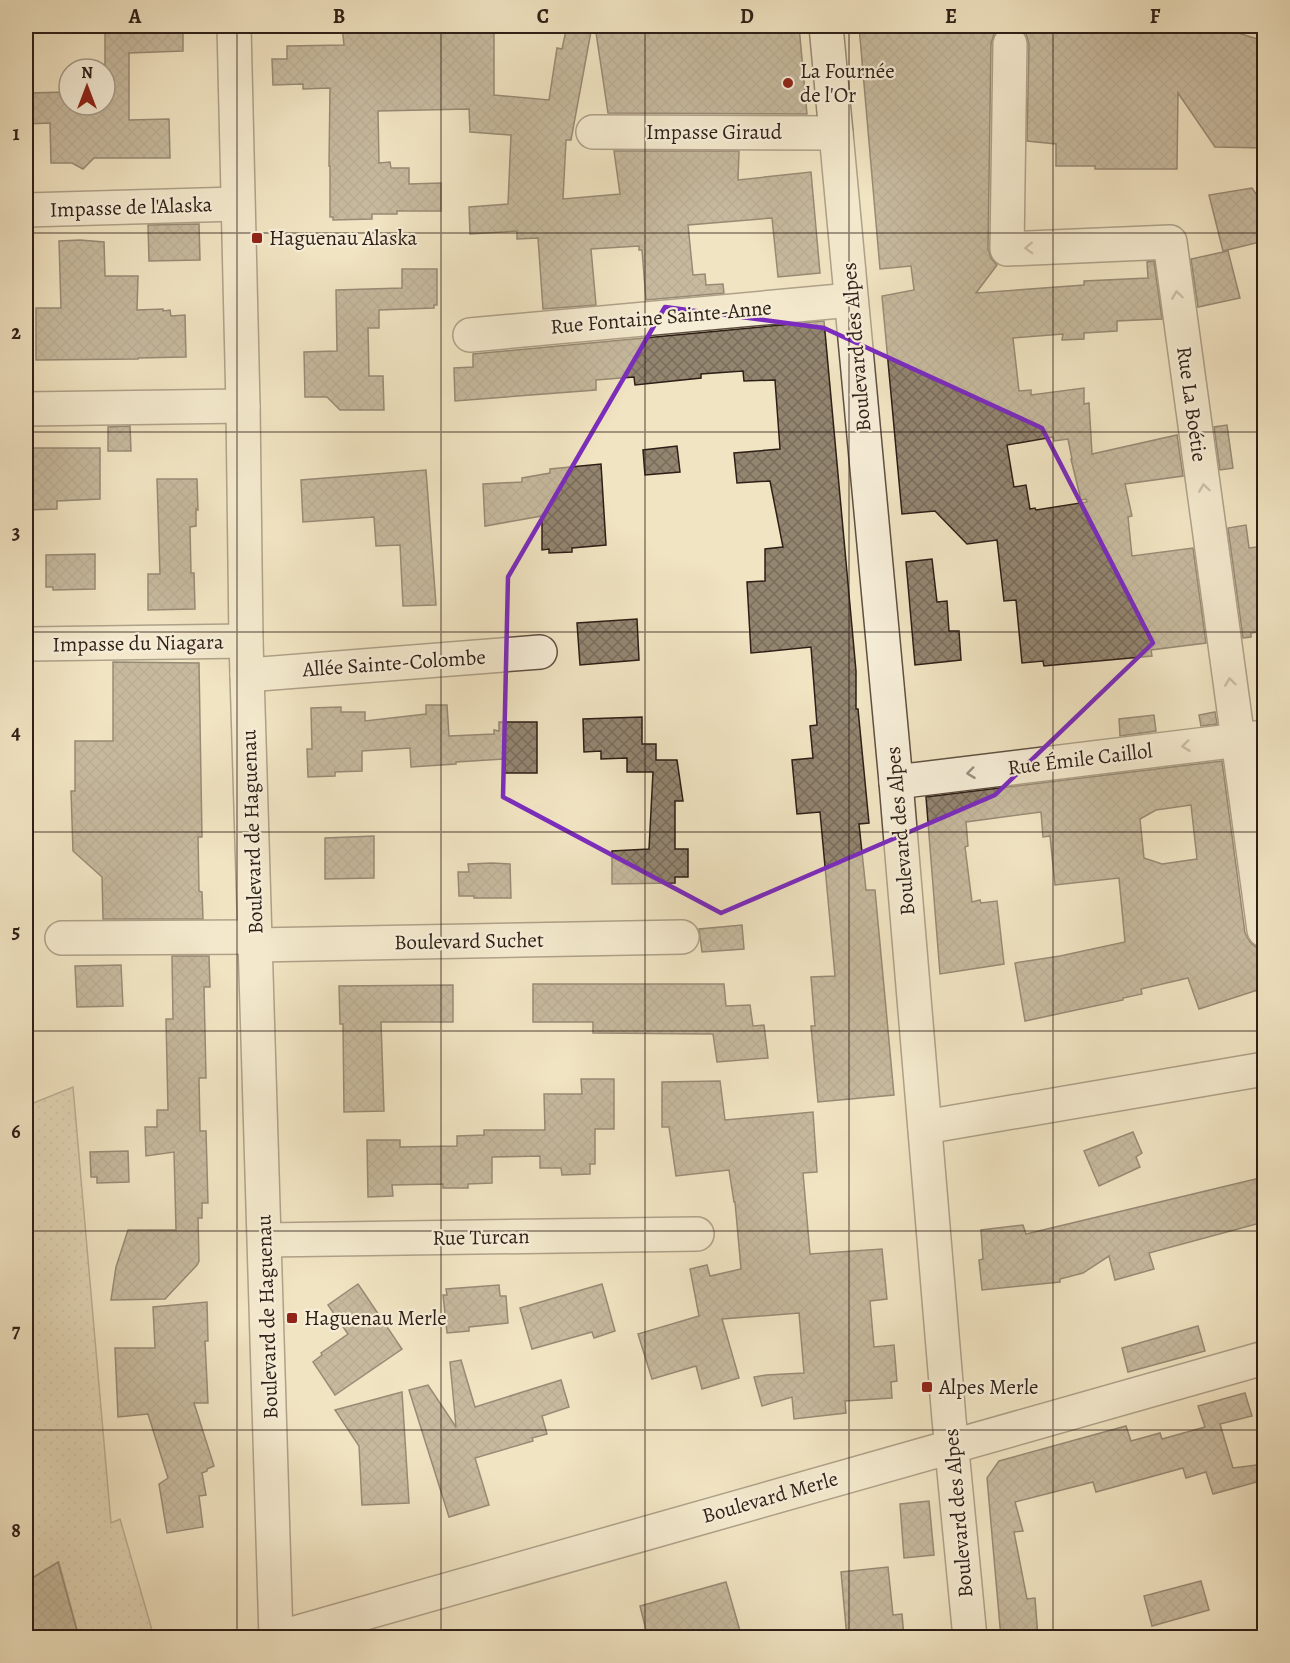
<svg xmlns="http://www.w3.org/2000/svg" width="1290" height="1663" viewBox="0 0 1290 1663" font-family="Alegreya,serif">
<defs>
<pattern id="grass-dots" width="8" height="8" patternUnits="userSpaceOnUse" patternTransform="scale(1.5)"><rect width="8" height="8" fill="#d0c3a5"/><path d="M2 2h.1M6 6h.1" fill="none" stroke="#b3a78d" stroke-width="1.8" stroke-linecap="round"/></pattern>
<pattern id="building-cross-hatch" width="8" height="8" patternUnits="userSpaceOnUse" patternTransform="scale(1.5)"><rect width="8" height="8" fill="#938570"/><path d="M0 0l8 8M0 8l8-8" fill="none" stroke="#786c5b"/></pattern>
</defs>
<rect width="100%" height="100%" fill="#f1e4c2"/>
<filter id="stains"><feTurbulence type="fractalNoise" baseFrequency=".00333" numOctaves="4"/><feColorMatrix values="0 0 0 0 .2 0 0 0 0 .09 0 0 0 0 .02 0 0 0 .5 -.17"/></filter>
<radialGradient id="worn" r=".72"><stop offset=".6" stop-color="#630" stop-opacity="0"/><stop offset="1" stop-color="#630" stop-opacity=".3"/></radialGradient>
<!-- grass -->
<path fill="url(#grass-dots)" stroke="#7f715e" stroke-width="1.5" d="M 73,1087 L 111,1523 L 120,1519 L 154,1637 L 79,1637 L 59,1562 L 26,1582 L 26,1106 Z"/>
<!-- building -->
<g fill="url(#building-cross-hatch)" stroke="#2e1f17" stroke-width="1.5" fill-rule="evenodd">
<path d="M 105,26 L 183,26 L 183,51 L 129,53 L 129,120 L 169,119 L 170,158 L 94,158 L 83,169 L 72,163 L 51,163 L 50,123 L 26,124 L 26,93 L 69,92 L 69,105 L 105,105 Z"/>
<path d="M 342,26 L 494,26 L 494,95 L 549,100 L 557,48 L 562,49 L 567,26 L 592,26 L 571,140 L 566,140 L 563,199 L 620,194 L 614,151 L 739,151 L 738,180 L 811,172 L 820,273 L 778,277 L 772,218 L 688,225 L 693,275 L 705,274 L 706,285 L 723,284 L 724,293 L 646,300 L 642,250 L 639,250 L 639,246 L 591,249 L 596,305 L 543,309 L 538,238 L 517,239 L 517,231 L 470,234 L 469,207 L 508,204 L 511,135 L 470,132 L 469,109 L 378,111 L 379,163 L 390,162 L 391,168 L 409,168 L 409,184 L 441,183 L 441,211 L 397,211 L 397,214 L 372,214 L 372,219 L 333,220 L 333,217 L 330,217 L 330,166 L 329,166 L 330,88 L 303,89 L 303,84 L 273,85 L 272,59 L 287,59 L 287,46 L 344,45 Z"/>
<path d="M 595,26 L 799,26 L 807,114 L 608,113 Z"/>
<path d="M 859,26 L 1009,26 L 1000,28 L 994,34 L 991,44 L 988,249 L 991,258 L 997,265 L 976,293 L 1084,285 L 1084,281 L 1148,278 L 1147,262 L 1154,261 L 1162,319 L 1117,321 L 1117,331 L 1084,333 L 1084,339 L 1062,340 L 1063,334 L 1013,338 L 1019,391 L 1031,390 L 1031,395 L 1084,388 L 1084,404 L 1089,403 L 1092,454 L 1177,435 L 1183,476 L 1125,484 L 1132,516 L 1128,517 L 1132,556 L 1193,548 L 1206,643 L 1151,650 L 1152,656 L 1044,666 L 1043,661 L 1022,663 L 1016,600 L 1004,601 L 997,540 L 967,544 L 935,511 L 902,514 L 882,296 L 914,290 L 911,266 L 880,269 ZM 1053,437 L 1054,441 L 1068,439 L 1072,459 L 1071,459 L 1081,500 L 1086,499 L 1087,502 L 1036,510 L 1035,508 L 1030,509 L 1026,485 L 1014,487 L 1007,445 Z"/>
<path d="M 1011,26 L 1216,26 L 1264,41 L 1264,148 L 1215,147 L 1178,93 L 1177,169 L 1095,169 L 1095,166 L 1056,166 L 1056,144 L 1027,141 L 1029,44 L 1026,34 L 1020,28 Z"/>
<path d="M 1252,188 L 1264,206 L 1264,241 L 1223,251 L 1209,195 Z"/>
<path d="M 199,224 L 200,260 L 149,261 L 148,225 Z"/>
<path d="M 80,240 L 104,242 L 105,276 L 138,276 L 137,310 L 163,309 L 163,311 L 170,310 L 171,316 L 185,315 L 186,357 L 138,358 L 138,359 L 36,360 L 36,308 L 61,308 L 59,241 Z"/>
<path d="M 1228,251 L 1240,298 L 1198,307 L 1191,259 Z"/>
<path d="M 402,269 L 437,269 L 437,305 L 434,305 L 434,308 L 379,310 L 379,328 L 368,328 L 369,376 L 383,376 L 384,410 L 340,410 L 327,397 L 305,397 L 304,352 L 337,351 L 336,290 L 402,288 Z"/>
<path d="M 824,321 L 856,671 L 856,709 L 858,709 L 869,823 L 859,824 L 866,890 L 875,890 L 894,1095 L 818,1102 L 811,1026 L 815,1026 L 811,977 L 835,976 L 820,812 L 797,814 L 792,760 L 813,758 L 810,726 L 817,725 L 811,647 L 751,653 L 747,582 L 765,581 L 765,549 L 783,547 L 770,481 L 737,483 L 734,453 L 780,449 L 775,380 L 744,381 L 743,371 L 701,374 L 701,378 L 635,385 L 634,377 L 596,380 L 596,390 L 455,401 L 454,368 L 473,367 L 473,354 Z"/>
<path d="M 1227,425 L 1233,468 L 1220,470 L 1214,427 Z"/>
<path d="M 130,426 L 131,451 L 108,451 L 108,427 Z"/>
<path d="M 677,446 L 680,472 L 645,475 L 643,450 Z"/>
<path d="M 26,448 L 100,448 L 100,499 L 57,501 L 57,509 L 26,510 Z"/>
<path d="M 601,464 L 606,545 L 572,548 L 572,552 L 549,553 L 549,549 L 542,550 L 542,516 L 485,526 L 483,484 L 522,482 L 522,478 L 550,473 L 550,469 Z"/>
<path d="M 426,470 L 436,605 L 403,606 L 400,545 L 376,546 L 374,517 L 303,522 L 301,480 Z"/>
<path d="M 157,479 L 197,479 L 198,510 L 196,509 L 196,526 L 190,527 L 191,573 L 194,573 L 195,609 L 148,610 L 148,574 L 160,574 Z"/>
<path d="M 1246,525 L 1249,548 L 1264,546 L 1264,631 L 1251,633 L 1251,637 L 1243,638 L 1228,528 Z"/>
<path d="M 95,554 L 95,589 L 53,590 L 53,587 L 46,587 L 46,555 Z"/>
<path d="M 932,559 L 937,602 L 947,601 L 949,631 L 959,631 L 961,660 L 915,665 L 906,562 Z"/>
<path d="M 637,619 L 639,660 L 580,665 L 577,623 Z"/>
<path d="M 113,662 L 199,663 L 202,837 L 198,837 L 199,891 L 202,892 L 203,919 L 103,919 L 102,877 L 73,851 L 71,791 L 75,791 L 75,741 L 113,741 Z"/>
<path d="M 426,705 L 447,705 L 449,736 L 494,734 L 494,730 L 499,731 L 499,722 L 537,722 L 537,773 L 504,773 L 504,759 L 456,762 L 456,764 L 411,767 L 410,748 L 362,751 L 362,771 L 335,772 L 335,776 L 308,777 L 307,749 L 312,749 L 311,708 L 341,707 L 341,712 L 365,712 L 365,721 L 426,714 Z"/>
<path d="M 1215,712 L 1217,724 L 1201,726 L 1199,715 Z"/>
<path d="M 1154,715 L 1156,731 L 1120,736 L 1119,719 Z"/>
<path d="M 642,717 L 642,744 L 656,744 L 656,760 L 677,760 L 683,801 L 675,801 L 675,849 L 688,849 L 688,877 L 675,877 L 675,883 L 612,884 L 612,851 L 649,849 L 653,772 L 627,772 L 627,758 L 601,759 L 601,751 L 584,752 L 583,719 Z"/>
<path d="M 1222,761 L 1245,933 L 1250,942 L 1256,947 L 1264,948 L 1264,988 L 1199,1009 L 1188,978 L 1141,989 L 1142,994 L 1123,998 L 1123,1000 L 1025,1021 L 1015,963 L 1060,956 L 1125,942 L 1119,878 L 1055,885 L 1050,836 L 1043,837 L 1041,812 L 966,822 L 968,846 L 965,847 L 972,902 L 980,900 L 981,903 L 997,901 L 1004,964 L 940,974 L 926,797 ZM 1191,805 L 1197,859 L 1162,864 L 1144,858 L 1140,819 L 1156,810 Z"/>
<path d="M 374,836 L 374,878 L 325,879 L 325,838 Z"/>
<path d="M 492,863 L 510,864 L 511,898 L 474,898 L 474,896 L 459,896 L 458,872 L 469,872 L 468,864 Z"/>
<path d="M 742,925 L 744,949 L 702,952 L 699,929 Z"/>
<path d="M 172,956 L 209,956 L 210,987 L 204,987 L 206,1078 L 199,1078 L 200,1131 L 206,1131 L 208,1203 L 202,1203 L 202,1218 L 198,1218 L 199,1261 L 197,1265 L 165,1299 L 111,1300 L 116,1267 L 128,1230 L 176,1230 L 174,1152 L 146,1156 L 145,1127 L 157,1127 L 157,1110 L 168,1110 L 166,1019 L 173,1019 Z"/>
<path d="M 121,965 L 123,1006 L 77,1007 L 75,966 Z"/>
<path d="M 533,984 L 724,984 L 726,1006 L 750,1005 L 753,1026 L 764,1025 L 768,1058 L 717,1062 L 713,1034 L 593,1033 L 593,1022 L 533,1022 Z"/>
<path d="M 453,985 L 453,1022 L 381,1022 L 384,1111 L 344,1112 L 343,1024 L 340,1024 L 339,986 Z"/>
<path d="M 581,1079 L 614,1079 L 614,1129 L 595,1129 L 595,1164 L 590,1164 L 590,1174 L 562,1175 L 561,1168 L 540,1168 L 540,1156 L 492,1157 L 492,1183 L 468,1184 L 468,1188 L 443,1188 L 443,1184 L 392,1185 L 393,1196 L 368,1197 L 367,1140 L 400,1140 L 400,1147 L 457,1146 L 457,1136 L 484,1135 L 484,1130 L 545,1130 L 544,1094 L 582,1094 Z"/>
<path d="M 720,1081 L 725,1120 L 813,1112 L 817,1172 L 803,1173 L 810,1254 L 882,1249 L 887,1299 L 870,1301 L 874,1347 L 894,1345 L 897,1381 L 891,1382 L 892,1398 L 845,1401 L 846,1413 L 794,1419 L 792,1397 L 762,1406 L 754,1377 L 766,1375 L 804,1373 L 799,1313 L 722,1319 L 739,1378 L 702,1389 L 696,1366 L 652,1379 L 638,1334 L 699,1316 L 690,1269 L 707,1265 L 710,1276 L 741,1269 L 735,1202 L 734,1202 L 729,1170 L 676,1176 L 669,1127 L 662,1127 L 662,1082 Z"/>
<path d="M 1133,1132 L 1142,1153 L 1136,1157 L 1140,1167 L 1099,1186 L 1084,1151 Z"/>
<path d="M 128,1151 L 129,1182 L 97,1183 L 97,1177 L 91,1177 L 90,1152 Z"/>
<path d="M 1264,1177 L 1264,1222 L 1149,1253 L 1154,1269 L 1115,1280 L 1109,1256 L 1083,1273 L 1060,1279 L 1060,1282 L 982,1290 L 979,1260 L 983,1259 L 981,1230 L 1023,1225 L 1026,1234 Z"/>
<path d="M 358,1284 L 402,1349 L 335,1395 L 313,1362 L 322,1355 L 321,1353 L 348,1334 L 328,1305 Z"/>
<path d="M 602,1284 L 615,1331 L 594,1338 L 592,1332 L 532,1349 L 520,1308 Z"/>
<path d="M 499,1285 L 500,1296 L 506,1296 L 508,1323 L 469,1327 L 469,1331 L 447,1333 L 443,1295 L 447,1295 L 446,1289 Z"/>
<path d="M 207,1302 L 208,1341 L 205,1341 L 208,1403 L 194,1403 L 214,1466 L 207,1469 L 207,1471 L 202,1473 L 206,1495 L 199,1496 L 203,1527 L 167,1533 L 159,1484 L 168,1478 L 148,1414 L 118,1417 L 115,1348 L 155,1348 L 153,1307 Z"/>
<path d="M 1198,1326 L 1205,1351 L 1128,1372 L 1122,1348 Z"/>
<path d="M 461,1360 L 475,1407 L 561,1380 L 569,1407 L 542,1416 L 547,1434 L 532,1438 L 533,1441 L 475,1458 L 489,1505 L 449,1517 L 409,1390 L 428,1385 L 456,1427 L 450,1362 Z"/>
<path d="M 402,1392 L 409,1503 L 362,1505 L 359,1446 L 335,1410 Z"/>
<path d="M 1245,1393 L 1252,1416 L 1220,1424 L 1233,1468 L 1264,1464 L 1264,1480 L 1213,1494 L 1206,1472 L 1186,1478 L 1183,1468 L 1096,1492 L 1093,1482 L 1015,1502 L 1023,1531 L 1014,1532 L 1027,1599 L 1035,1598 L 1038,1638 L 1001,1638 L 987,1478 L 999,1461 L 1126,1426 L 1131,1441 L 1160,1433 L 1162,1439 L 1205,1427 L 1198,1406 Z"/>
<path d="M 929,1501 L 934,1555 L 904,1558 L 900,1504 Z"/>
<path d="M 58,1562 L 79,1638 L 26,1638 L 26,1582 Z"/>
<path d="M 888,1567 L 893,1615 L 902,1614 L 904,1637 L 847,1638 L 841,1572 Z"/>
<path d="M 1201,1581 L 1209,1610 L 1152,1626 L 1144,1596 Z"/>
<path d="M 726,1582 L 742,1638 L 648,1638 L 640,1606 Z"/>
</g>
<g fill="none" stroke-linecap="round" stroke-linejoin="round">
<defs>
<g id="street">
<path d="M 234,26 L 243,406 L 246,641 L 276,1638"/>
<path d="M 1010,44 L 1007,249 L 1170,242 L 1264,930"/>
<path d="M 593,132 L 836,133 L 896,782 L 949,1419 L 970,1638"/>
<path d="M 26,210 L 237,204"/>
<path d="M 470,335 L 851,300"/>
<path d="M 26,409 L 243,406"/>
<path d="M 30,644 L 246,641"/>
<path d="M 247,675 L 540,652"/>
<path d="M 896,782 L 1264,737"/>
<path d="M 62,938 L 256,937"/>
<path d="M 256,945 L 682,937"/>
<path d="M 925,1127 L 1264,1069"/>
<path d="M 265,1240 L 697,1234"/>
<path d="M 277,1638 L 1264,1358"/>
</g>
<path id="secondary" d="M 826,26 L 836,133"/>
</defs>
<!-- street casing -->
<use href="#street" stroke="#5f5042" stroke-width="36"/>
<!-- secondary casing -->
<use href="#secondary" stroke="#2e1f17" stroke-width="36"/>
<!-- street -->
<use href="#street" stroke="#f6edd7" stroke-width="33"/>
<!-- secondary -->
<use href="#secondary" stroke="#f6edd7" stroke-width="33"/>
</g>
<!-- one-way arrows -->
<defs><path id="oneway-chevron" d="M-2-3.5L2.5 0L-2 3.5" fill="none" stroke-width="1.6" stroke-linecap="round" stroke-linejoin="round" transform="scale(1.5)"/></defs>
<g stroke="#9c9081">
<use href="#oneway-chevron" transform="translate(1029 248) rotate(178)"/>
<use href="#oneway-chevron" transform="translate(1177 295) rotate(-98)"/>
<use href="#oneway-chevron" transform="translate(1204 488) rotate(-98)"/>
<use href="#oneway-chevron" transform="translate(1230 682) rotate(-98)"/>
<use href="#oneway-chevron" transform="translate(1186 746) rotate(173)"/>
<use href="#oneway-chevron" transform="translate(971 773) rotate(173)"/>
</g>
<!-- marked area -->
<path d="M0 0H1290V1663H0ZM 665,307 L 824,328 L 1042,428 L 1153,643 L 995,795 L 721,913 L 503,797 L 508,577 Z" fill="#f1e4c2" fill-opacity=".55" fill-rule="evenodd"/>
<path fill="none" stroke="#7b2cbf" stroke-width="4.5" stroke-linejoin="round" d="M 665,307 L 824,328 L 1042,428 L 1153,643 L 995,795 L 721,913 L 503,797 L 508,577 Z"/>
<!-- grid -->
<path fill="none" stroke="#2e1f17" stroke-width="1.5" stroke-opacity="0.55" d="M 237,26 L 237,1638M 441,26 L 441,1638M 645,26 L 645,1638M 849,26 L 849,1638M 1053,26 L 1053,1638M 26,233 L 1264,233M 26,432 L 1264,432M 26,632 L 1264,632M 26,832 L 1264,832M 26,1031 L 1264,1031M 26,1231 L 1264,1231M 26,1430 L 1264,1430"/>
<!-- markers -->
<g fill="#8f2418" stroke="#f6edd7" stroke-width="2">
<circle cx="788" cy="83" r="6"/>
<rect x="251" y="232" width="12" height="12" rx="3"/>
<rect x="286" y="1312" width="12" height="12" rx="3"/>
<rect x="921" y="1381" width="12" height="12" rx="3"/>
</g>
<g text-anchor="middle" stroke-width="4.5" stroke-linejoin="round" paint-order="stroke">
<!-- poi labels -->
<g font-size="21" fill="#2e1f17" stroke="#f6edd7" text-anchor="start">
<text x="800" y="78">La Fournée<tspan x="800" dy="24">de l'Or</tspan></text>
<text x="269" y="245">Haguenau Alaska</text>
<text x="304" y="1325">Haguenau Merle</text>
<text x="939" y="1394">Alpes Merle</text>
</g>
<!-- street labels -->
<g font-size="21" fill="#2e1f17" stroke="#f6edd7">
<text x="714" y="139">Impasse Giraud</text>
<text transform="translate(131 207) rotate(-2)" y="7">Impasse de l'Alaska</text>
<text transform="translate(661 317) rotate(-5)" y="7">Rue Fontaine Sainte-Anne</text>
<text transform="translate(856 347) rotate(-95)" y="7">Boulevard des Alpes</text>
<text transform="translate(1192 404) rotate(82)" y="7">Rue La Boétie</text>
<text transform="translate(138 643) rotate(-1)" y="7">Impasse du Niagara</text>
<text transform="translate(394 663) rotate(-4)" y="7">Allée Sainte-Colombe</text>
<text transform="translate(1080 759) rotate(-7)" y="7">Rue Émile Caillol</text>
<text transform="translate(900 831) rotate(-95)" y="7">Boulevard des Alpes</text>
<text transform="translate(252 832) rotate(-92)" y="7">Boulevard de Haguenau</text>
<text transform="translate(469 941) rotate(-1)" y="7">Boulevard Suchet</text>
<text transform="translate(481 1237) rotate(-1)" y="7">Rue Turcan</text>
<text transform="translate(267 1317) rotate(-92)" y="7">Boulevard de Haguenau</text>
<text transform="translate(770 1497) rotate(-16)" y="7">Boulevard Merle</text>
<text transform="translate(958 1513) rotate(-95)" y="7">Boulevard des Alpes</text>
</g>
</g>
<!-- margin -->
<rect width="1290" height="1663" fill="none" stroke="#f1e4c2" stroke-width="66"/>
<!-- north arrow -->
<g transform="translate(87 87)"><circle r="28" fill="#f6edd7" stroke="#a69b8a" stroke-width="1.5"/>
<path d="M0-4.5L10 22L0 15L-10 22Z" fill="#8f2418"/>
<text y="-9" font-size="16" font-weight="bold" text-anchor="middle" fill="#2e1f17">N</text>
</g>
<rect x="33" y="33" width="1224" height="1597" fill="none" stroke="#2e1f17" stroke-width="2"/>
<g font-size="20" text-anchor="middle" font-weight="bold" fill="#2e1f17">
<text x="135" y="23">A</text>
<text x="339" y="23">B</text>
<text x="543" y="23">C</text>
<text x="747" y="23">D</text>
<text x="951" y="23">E</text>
<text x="1155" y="23">F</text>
<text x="16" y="140">1</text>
<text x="16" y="339">2</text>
<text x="16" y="539">3</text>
<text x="16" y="739">4</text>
<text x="16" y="938">5</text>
<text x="16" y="1138">6</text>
<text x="16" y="1337">7</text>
<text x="16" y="1537">8</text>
</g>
<rect width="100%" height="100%" filter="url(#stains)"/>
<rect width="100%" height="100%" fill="url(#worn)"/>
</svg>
